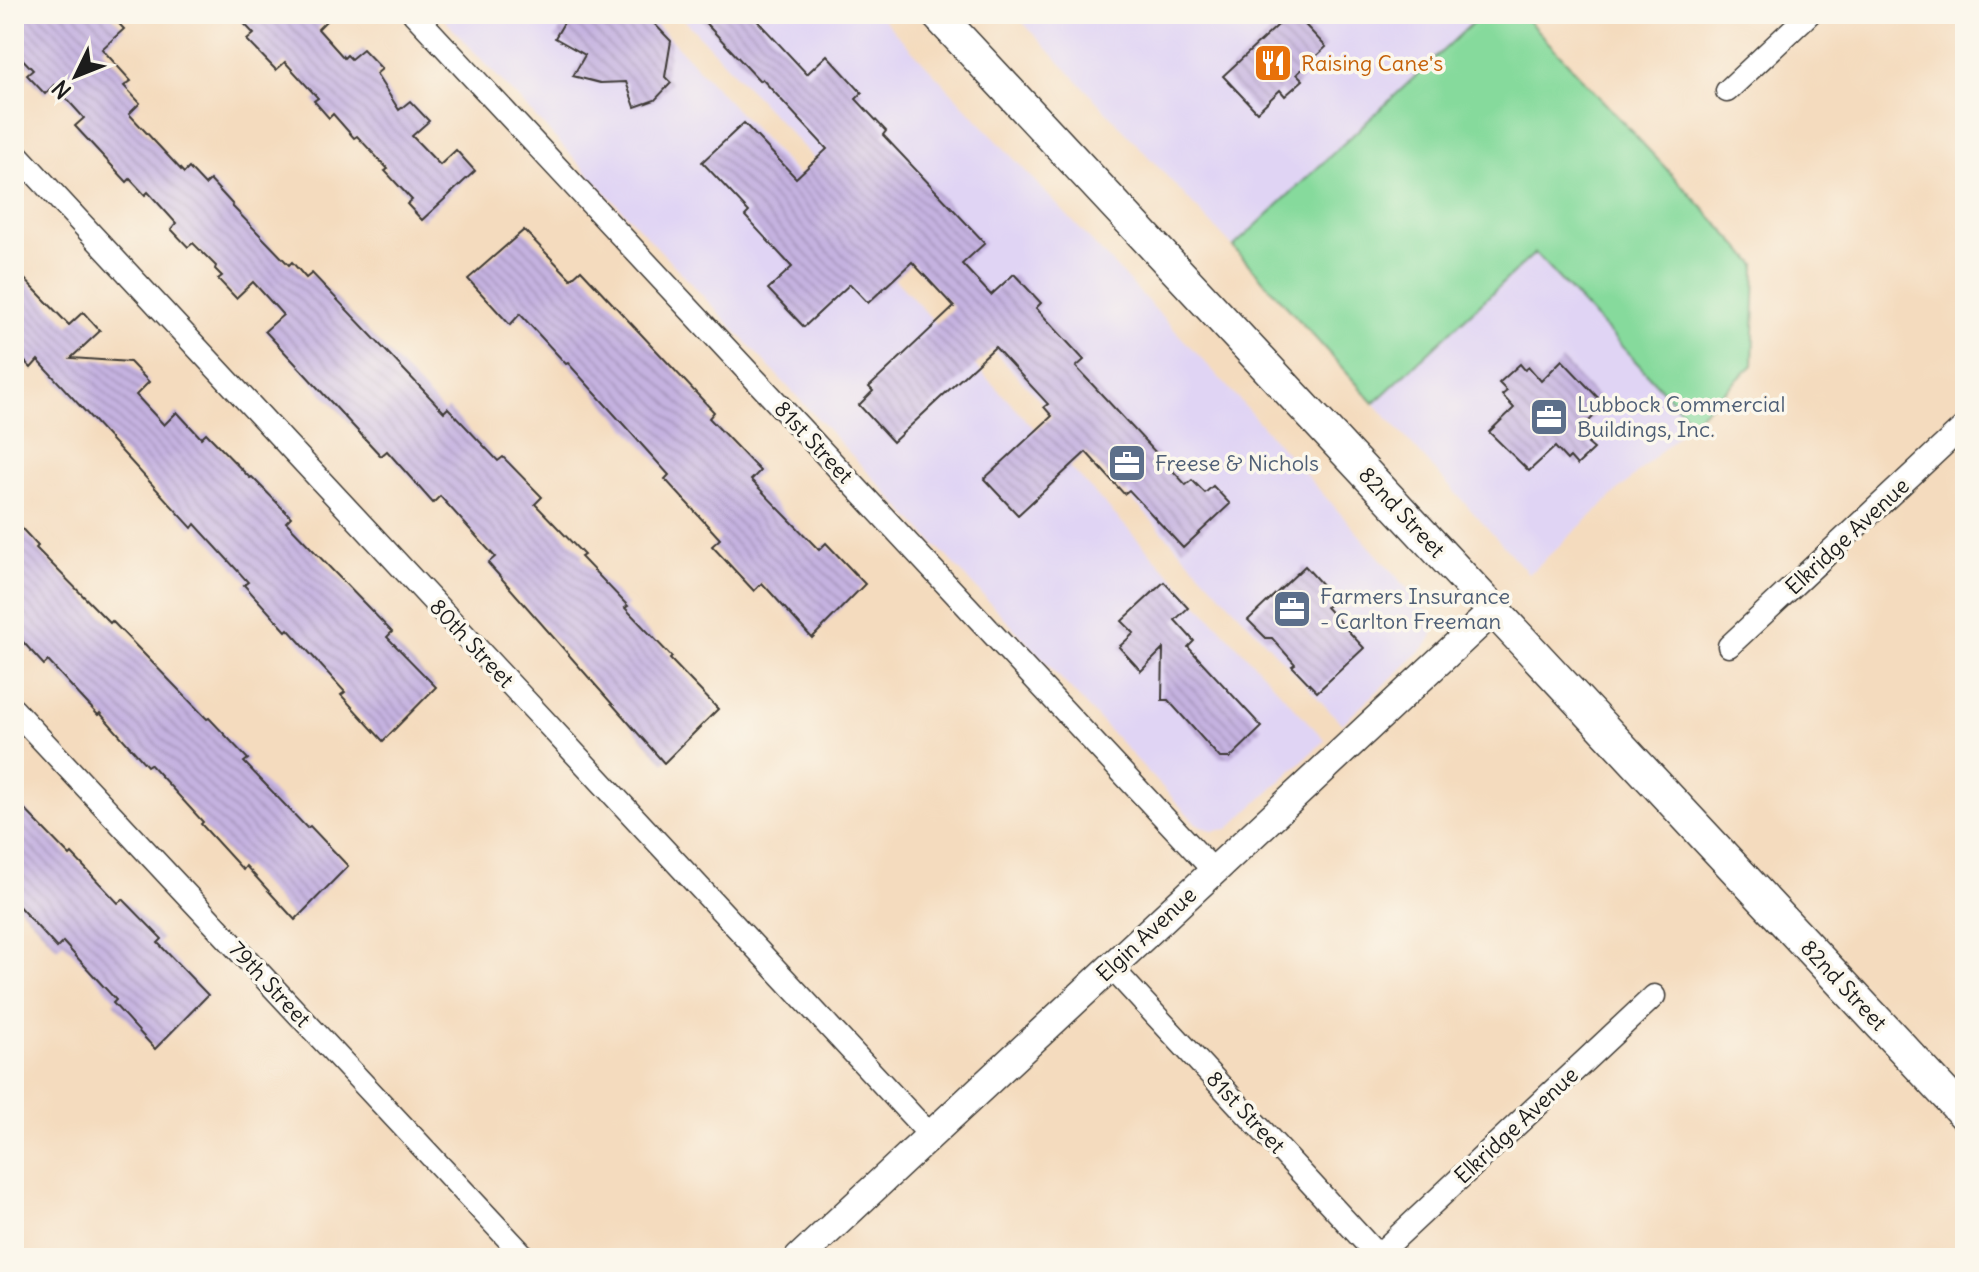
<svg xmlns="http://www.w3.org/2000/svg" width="1979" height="1272" viewBox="0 0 1979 1272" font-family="Delius,sans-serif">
<defs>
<pattern id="building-back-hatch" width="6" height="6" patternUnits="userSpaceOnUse" patternTransform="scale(2)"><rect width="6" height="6" fill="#c5b2e0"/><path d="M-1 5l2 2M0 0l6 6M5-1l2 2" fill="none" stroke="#a998c0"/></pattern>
</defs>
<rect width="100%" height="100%" fill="#fbf7ec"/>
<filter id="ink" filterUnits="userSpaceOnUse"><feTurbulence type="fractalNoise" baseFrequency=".0125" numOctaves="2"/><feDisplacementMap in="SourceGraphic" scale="16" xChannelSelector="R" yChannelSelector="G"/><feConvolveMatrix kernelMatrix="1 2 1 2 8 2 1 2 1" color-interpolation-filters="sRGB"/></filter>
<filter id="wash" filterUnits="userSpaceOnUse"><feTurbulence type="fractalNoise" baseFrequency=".006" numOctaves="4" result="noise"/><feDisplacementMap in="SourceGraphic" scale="32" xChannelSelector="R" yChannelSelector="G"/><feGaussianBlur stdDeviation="1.8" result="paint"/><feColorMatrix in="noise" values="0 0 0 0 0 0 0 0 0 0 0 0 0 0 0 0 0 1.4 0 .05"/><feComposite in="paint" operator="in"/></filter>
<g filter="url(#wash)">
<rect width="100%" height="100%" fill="#f4dbbe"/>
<!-- built -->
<g fill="#e0d4f4">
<path d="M 439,14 L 647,14 L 1325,740 L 1228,829 L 1211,831 L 1196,823 Z"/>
<path d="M 679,14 L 878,14 L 1216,374 L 1429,613 L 1433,620 L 1434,629 L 1432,637 L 1427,645 L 1342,724 Z"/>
<path d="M 1015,14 L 1482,14 L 1233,247 Z"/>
<path d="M 1535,253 L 1692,422 L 1529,574 L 1374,403 Z"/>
</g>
<!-- grass -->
<path fill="#86da9c" stroke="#517b5c" stroke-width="2" d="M 1482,14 L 1522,14 L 1756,265 L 1753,365 L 1692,422 L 1535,253 L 1374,403 L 1233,247 Z"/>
<g id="blocks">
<!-- building -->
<g fill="url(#building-back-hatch)">
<path d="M 14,14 L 110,14 L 124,29 L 102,49 L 131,81 L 124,86 L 140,103 L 129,114 L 184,173 L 189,168 L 205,185 L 210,180 L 233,205 L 232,206 L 289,265 L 292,262 L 306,278 L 312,273 L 444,412 L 448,408 L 498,461 L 503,457 L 542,497 L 535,504 L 584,555 L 581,557 L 628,606 L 625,608 L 672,657 L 670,659 L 718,709 L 664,763 L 488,563 L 495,557 L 440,496 L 433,503 L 387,451 L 381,456 L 265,331 L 283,315 L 253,282 L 236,298 L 218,279 L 222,276 L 215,269 L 216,266 L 193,243 L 188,247 L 171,229 L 176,223 L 148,192 L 145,195 L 130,179 L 127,182 L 75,126 L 84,118 L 54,85 L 45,94 L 27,75 L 33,70 L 14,50 Z"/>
<path d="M 235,14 L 333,14 L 318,29 L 344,58 L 347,55 L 351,59 L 363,49 L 382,69 L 376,74 L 399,110 L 410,101 L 429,121 L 412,136 L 440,165 L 456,150 L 475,171 L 422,220 L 407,204 L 412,200 L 385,171 L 388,169 L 357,136 L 354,138 L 333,114 L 329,118 L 314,101 L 318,98 L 285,62 L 276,70 L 247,40 L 254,34 Z"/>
<path d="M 569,14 L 645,14 L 671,41 L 665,77 L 671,83 L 655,100 L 635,107 L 626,82 L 600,83 L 573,76 L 585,55 L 555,38 Z"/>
<path d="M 697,14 L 751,14 L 807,74 L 827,55 L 862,93 L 856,99 L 886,131 L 883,135 L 985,243 L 962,264 L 991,295 L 1014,274 L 1041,303 L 1036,308 L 1084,360 L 1076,367 L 1186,485 L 1192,480 L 1205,493 L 1213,486 L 1230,504 L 1183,548 L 1129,490 L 1124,494 L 1086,452 L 1018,515 L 984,479 L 1052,416 L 1044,407 L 1048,404 L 995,347 L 893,442 L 859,405 L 873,391 L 869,387 L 954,307 L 912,262 L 868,303 L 850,284 L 804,327 L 768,289 L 792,267 L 745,216 L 749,212 L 702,162 L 744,123 L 796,178 L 827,149 L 762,79 L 760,81 Z"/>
<path d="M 1290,14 L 1295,14 L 1326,47 L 1297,74 L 1303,80 L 1285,96 L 1280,90 L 1257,112 L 1223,76 Z"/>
<path d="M 524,230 L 571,279 L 581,270 L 714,412 L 709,418 L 760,471 L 751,480 L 819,550 L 826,543 L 865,584 L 812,638 L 762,583 L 754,591 L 712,546 L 720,539 L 665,479 L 669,475 L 568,363 L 566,364 L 520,314 L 510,325 L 468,279 Z"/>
<path d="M 14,268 L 69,325 L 83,312 L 100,331 L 71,358 L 130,362 L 149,382 L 136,395 L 164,425 L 177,412 L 201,438 L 206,433 L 250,478 L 252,477 L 291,517 L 286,522 L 392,632 L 387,637 L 436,687 L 383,741 L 341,695 L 345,692 L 288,629 L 286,631 L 244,585 L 248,582 L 195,524 L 192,528 L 38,360 L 31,368 L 14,350 Z"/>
<path d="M 1562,360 L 1605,405 L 1583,427 L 1594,438 L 1588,444 L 1594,449 L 1577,465 L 1570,457 L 1567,460 L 1555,447 L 1529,471 L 1489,432 L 1514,408 L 1502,395 L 1507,391 L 1499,383 L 1520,364 L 1525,370 L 1529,367 L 1541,381 Z"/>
<path d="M 14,520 L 38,546 L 36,548 L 110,623 L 112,621 L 207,719 L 209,718 L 248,759 L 244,762 L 307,828 L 310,826 L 348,866 L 295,920 L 246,866 L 243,870 L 201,824 L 203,822 L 150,764 L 147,766 L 100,713 L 98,715 L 48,661 L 44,665 L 14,632 Z"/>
<path d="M 1305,566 L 1335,599 L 1326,607 L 1364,648 L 1317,692 L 1292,666 L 1295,664 L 1272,638 L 1266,638 L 1248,620 Z"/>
<path d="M 1164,582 L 1188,608 L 1175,620 L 1194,641 L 1188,647 L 1262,727 L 1230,758 L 1220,758 L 1168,700 L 1162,700 L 1163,649 L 1141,671 L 1119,647 L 1134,633 L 1122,621 Z"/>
<path d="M 14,798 L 70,856 L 72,854 L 118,903 L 123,899 L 162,939 L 158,943 L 208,995 L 155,1049 L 113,1003 L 116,1000 L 63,942 L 57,948 L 14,901 Z"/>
</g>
</g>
</g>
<g filter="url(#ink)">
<use href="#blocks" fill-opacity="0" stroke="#3c3934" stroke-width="2"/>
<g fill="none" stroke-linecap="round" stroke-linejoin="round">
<defs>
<g id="minor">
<path d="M 414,14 L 1214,871"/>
<path d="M 1727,91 L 1809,14"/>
<path d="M 14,151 L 930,1135"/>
<path d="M 1729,646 L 1965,425"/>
<path d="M 14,710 L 526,1258"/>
<path d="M 1111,967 L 1380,1258"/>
<path d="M 1378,1255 L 1654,996"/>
</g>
<path id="tertiary" d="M 799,1258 L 1494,610"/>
<path id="secondary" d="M 937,14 L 1965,1115"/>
</defs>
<!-- minor casing -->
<use href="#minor" stroke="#3c3934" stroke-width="25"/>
<!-- tertiary casing -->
<use href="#tertiary" stroke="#3c3934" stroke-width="31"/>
<!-- secondary casing -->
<use href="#secondary" stroke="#3c3934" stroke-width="35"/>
<!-- minor -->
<use href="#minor" stroke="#fff" stroke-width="22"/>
<!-- tertiary -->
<use href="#tertiary" stroke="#fff" stroke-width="28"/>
<!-- secondary -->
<use href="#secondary" stroke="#fff" stroke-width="32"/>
</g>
</g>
<!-- icons -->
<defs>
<symbol id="restaurant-square" viewBox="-11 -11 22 22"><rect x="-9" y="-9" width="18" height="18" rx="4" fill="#e8710a" stroke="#fbf7ec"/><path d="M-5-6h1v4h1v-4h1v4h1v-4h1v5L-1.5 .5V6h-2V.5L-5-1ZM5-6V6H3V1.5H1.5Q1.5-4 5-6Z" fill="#fff"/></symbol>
<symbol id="office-square" viewBox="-11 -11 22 22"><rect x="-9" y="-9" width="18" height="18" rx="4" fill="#5c6f8a" stroke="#fbf7ec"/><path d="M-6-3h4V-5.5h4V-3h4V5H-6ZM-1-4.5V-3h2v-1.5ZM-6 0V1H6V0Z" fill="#fff"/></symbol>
</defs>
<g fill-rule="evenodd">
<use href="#restaurant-square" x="1251" y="41" width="44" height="44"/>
<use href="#office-square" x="1527" y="395" width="44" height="44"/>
<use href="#office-square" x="1105" y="441" width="44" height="44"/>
<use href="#office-square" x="1270" y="587" width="44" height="44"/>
</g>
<g text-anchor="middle" stroke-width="7" stroke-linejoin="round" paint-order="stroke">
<!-- food labels -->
<g font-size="22" fill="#c56008" stroke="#fbf7ec" text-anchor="start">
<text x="1301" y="71">Raising Cane's</text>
</g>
<!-- service labels -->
<g font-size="22" fill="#4e5e75" stroke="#fbf7ec" text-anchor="start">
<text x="1577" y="412">Lubbock Commercial<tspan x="1577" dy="25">Buildings, Inc.</tspan></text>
<text x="1155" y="471">Freese &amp; Nichols</text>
<text x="1320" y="604">Farmers Insurance<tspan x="1320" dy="25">- Carlton Freeman</tspan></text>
</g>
<!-- street labels -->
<g font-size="22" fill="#1c1c1c" stroke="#fbf7ec">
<text transform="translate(814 442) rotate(47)" y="8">81st Street</text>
<text transform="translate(1402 512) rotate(47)" y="8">82nd Street</text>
<text transform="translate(1847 536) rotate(-43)" y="8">Elkridge Avenue</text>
<text transform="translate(472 643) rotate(47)" y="8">80th Street</text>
<text transform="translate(1146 934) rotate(-43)" y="8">Elgin Avenue</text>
<text transform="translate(270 984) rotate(47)" y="8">79th Street</text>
<text transform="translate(1844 985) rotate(47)" y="8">82nd Street</text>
<text transform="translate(1246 1112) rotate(47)" y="8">81st Street</text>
<text transform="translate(1516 1125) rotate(-43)" y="8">Elkridge Avenue</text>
</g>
</g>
<!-- margin -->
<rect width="1979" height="1272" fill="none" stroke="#fbf7ec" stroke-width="48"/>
<!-- north arrow -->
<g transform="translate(76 76) rotate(227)" stroke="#fbf7ec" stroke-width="6" paint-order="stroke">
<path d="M0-6L14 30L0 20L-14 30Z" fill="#1c1c1c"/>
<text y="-12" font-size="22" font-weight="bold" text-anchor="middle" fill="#1c1c1c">N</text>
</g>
</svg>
